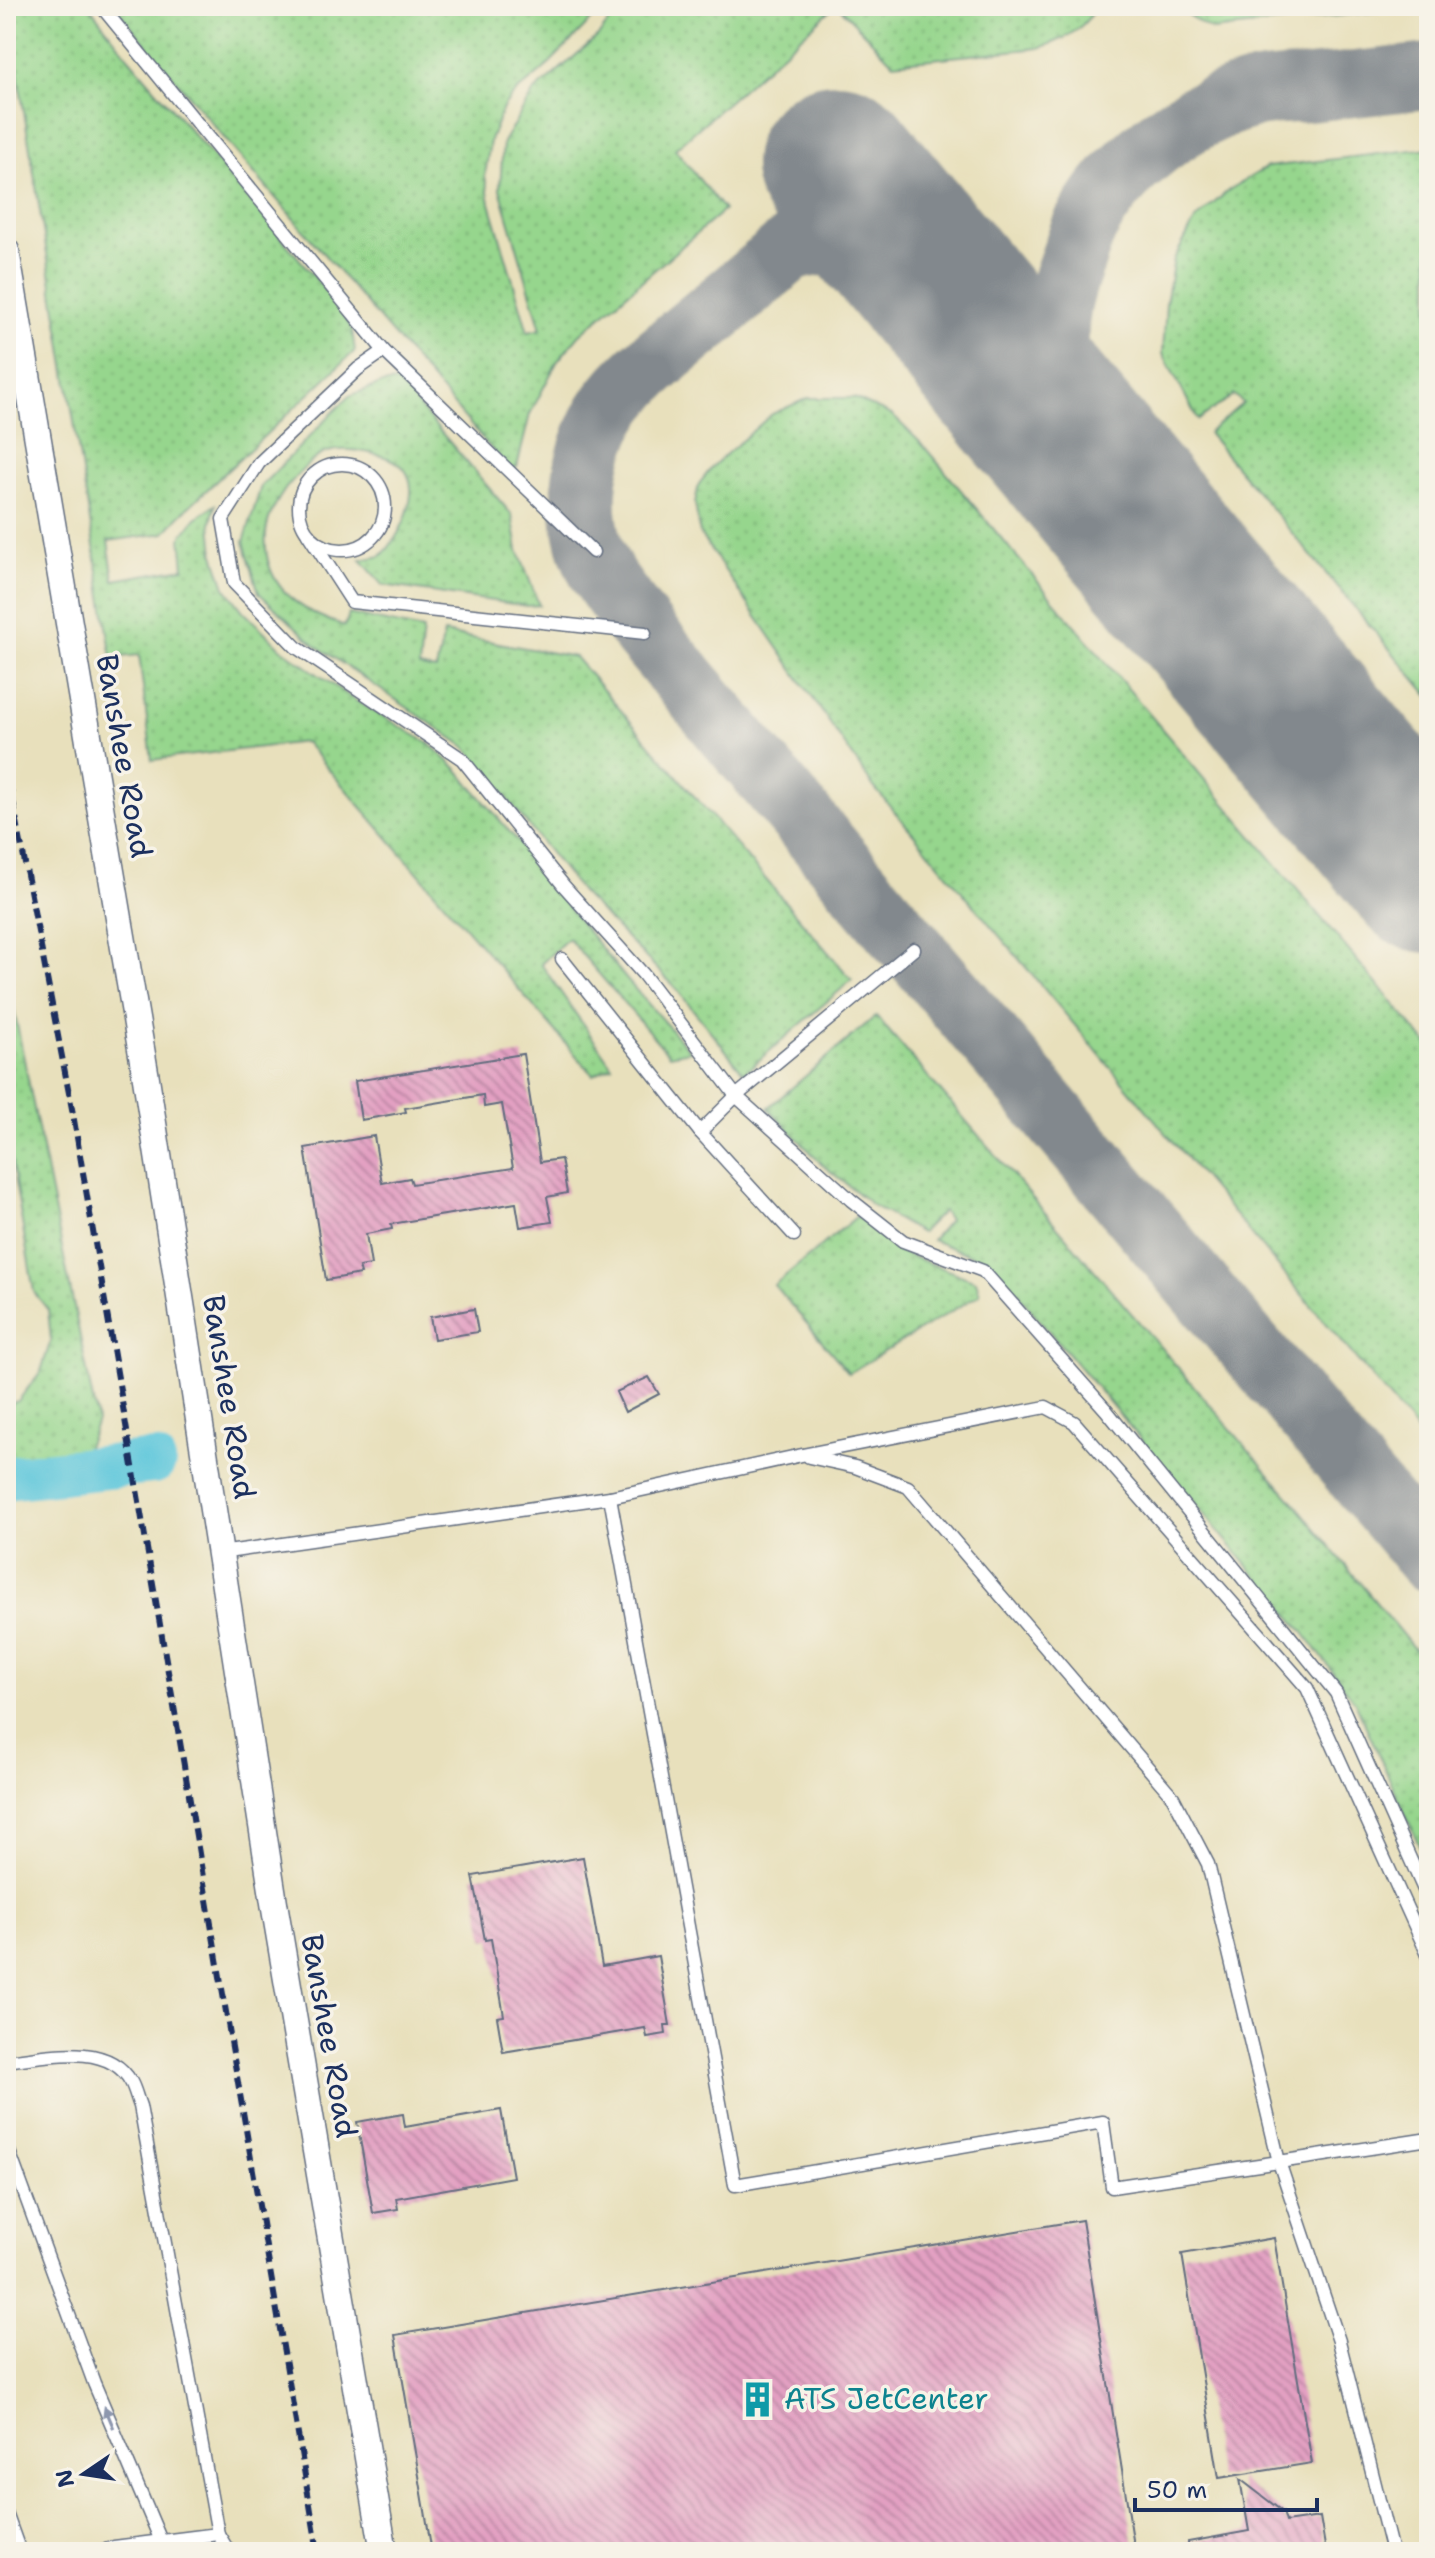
<svg xmlns="http://www.w3.org/2000/svg" width="1435" height="2558" viewBox="0 0 1435 2558" font-family="'Shantell Sans',sans-serif">
<defs>
<pattern id="grass-dots" width="8" height="8" patternUnits="userSpaceOnUse" patternTransform="scale(2)"><rect width="8" height="8" fill="#96d68d"/><path d="M2 2h.1M6 6h.1" fill="none" stroke="#81b87c" stroke-width="1.8" stroke-linecap="round"/></pattern>
<pattern id="building-back-hatch" width="6" height="6" patternUnits="userSpaceOnUse" patternTransform="scale(2)"><rect width="6" height="6" fill="#e3a0c2"/><path d="M-1 5l2 2M0 0l6 6M5-1l2 2" fill="none" stroke="#b783a1"/></pattern>
</defs>
<rect width="100%" height="100%" fill="#f7f3e8"/>
<filter id="ink" filterUnits="userSpaceOnUse"><feTurbulence type="fractalNoise" baseFrequency=".0125" numOctaves="2"/><feDisplacementMap in="SourceGraphic" scale="16" xChannelSelector="R" yChannelSelector="G"/><feConvolveMatrix kernelMatrix="1 2 1 2 8 2 1 2 1" color-interpolation-filters="sRGB"/></filter>
<filter id="wash" filterUnits="userSpaceOnUse"><feTurbulence type="fractalNoise" baseFrequency=".006" numOctaves="4" result="noise"/><feDisplacementMap in="SourceGraphic" scale="32" xChannelSelector="R" yChannelSelector="G"/><feGaussianBlur stdDeviation="1.8" result="paint"/><feColorMatrix in="noise" values="0 0 0 0 0 0 0 0 0 0 0 0 0 0 0 0 0 1.4 0 .05"/><feComposite in="paint" operator="in"/></filter>
<g filter="url(#wash)">
<rect width="100%" height="100%" fill="#e8e0bc"/>
<!-- grass -->
<g fill="url(#grass-dots)" stroke="#588276" stroke-width="2">
<path d="M 7,6 L 89,6 L 129,58 L 340,307 L 352,330 L 355,351 L 178,517 L 165,533 L 108,541 L 114,580 L 184,568 L 181,537 L 196,518 L 215,505 L 211,523 L 214,554 L 225,587 L 243,611 L 283,650 L 356,701 L 427,742 L 457,769 L 547,876 L 563,901 L 627,980 L 690,1051 L 669,1055 L 568,938 L 541,964 L 612,1066 L 593,1075 L 305,742 L 152,760 L 139,655 L 112,658 Z"/>
<path d="M 114,6 L 605,6 L 543,70 L 512,96 L 503,108 L 490,140 L 485,176 L 490,203 L 528,332 L 541,329 L 500,189 L 503,142 L 533,93 L 599,35 L 621,6 L 835,6 L 675,149 L 724,210 L 579,335 L 557,362 L 530,414 L 517,467 L 513,469 L 506,466 L 231,146 Z"/>
<path d="M 838,6 L 1081,6 L 1093,12 C 1080,32 1061,41 1039,48 L 893,63 Z"/>
<path d="M 1180,6 L 1424,6 L 1212,30 L 1181,11 Z"/>
<path d="M 1429,148 L 1429,696 L 1208,433 L 1243,403 L 1234,395 L 1198,420 L 1163,354 L 1166,303 L 1174,259 L 1196,219 L 1229,190 L 1267,167 Z"/>
<path d="M 398,382 L 512,515 L 518,550 L 539,605 L 527,606 L 383,585 L 361,560 L 381,556 C 401,537 427,485 398,463 C 391,458 379,455 370,453 C 357,450 340,448 327,452 C 314,456 295,477 286,488 C 270,511 262,528 267,556 C 274,596 310,615 345,626 L 349,614 L 423,630 L 419,667 L 436,670 L 444,633 L 575,657 L 852,980 L 744,1073 L 674,986 L 582,893 L 467,748 L 315,645 L 259,593 L 244,542 L 261,486 L 349,396 L 381,384 Z"/>
<path d="M 808,398 L 854,398 L 892,415 L 922,444 L 1429,1046 L 1429,1445 L 873,786 L 700,534 L 695,503 L 699,484 L 714,465 L 772,414 Z"/>
<path d="M 6,970 L 97,1421 L 85,1452 L 6,1458 L 6,1405 L 18,1401 L 41,1371 L 51,1340 L 48,1310 L 34,1292 L 6,1130 Z"/>
<path d="M 876,1016 L 1296,1505 L 1429,1667 L 1429,1867 L 1355,1702 L 1302,1630 L 1011,1286 L 991,1263 L 932,1240 L 949,1220 L 943,1211 L 921,1233 L 872,1205 L 824,1166 L 768,1108 Z"/>
<path d="M 857,1216 L 897,1251 L 976,1281 L 980,1294 L 849,1373 L 774,1285 Z"/>
</g>
<g fill="none" stroke-linecap="round" stroke-linejoin="round">
<!-- river -->
<path stroke="#5fc7db" stroke-width="44" d="M 6,1478 L 154,1462"/>
<!-- taxiway -->
<g stroke="#82888d" stroke-width="66">
<path d="M 920,265 C 873,244 841,234 790,249 C 756,278 722,306 687,335 C 659,359 625,383 606,416 C 578,467 575,529 605,579 C 617,598 632,615 645,633 L 1429,1559"/>
<path d="M 1113,498 C 1087,450 1059,403 1056,346 C 1054,317 1061,291 1071,264 C 1076,251 1080,236 1086,224 C 1121,163 1181,116 1249,96 C 1267,91 1289,91 1309,89 C 1349,85 1389,80 1429,76"/>
</g>
<!-- runway -->
<path stroke="#82888d" stroke-width="164" d="M 836,165 L 1113,498 L 1429,871"/>
</g>
<g id="blocks">
<!-- building -->
<g fill="url(#building-back-hatch)">
<path d="M 523,1054 L 540,1162 L 561,1159 L 567,1193 L 547,1197 L 552,1222 L 520,1227 L 516,1203 L 391,1224 L 392,1229 L 366,1234 L 371,1265 L 359,1267 L 361,1274 L 326,1280 L 305,1148 L 374,1136 L 382,1183 L 410,1178 L 412,1184 L 513,1168 L 502,1104 L 484,1107 L 483,1095 L 405,1108 L 406,1112 L 361,1120 L 355,1081 Z"/>
<path d="M 474,1309 L 478,1332 L 434,1339 L 430,1317 Z"/>
<path d="M 649,1377 L 659,1394 L 625,1412 L 616,1392 Z"/>
<path d="M 583,1857 L 602,1966 L 658,1956 L 670,2025 L 665,2025 L 666,2034 L 647,2037 L 645,2028 L 503,2052 L 497,2017 L 504,2016 L 491,1939 L 485,1940 L 473,1876 Z"/>
<path d="M 501,2110 L 513,2177 L 396,2198 L 398,2209 L 373,2213 L 357,2122 L 403,2114 L 405,2127 Z"/>
<path d="M 1082,2220 L 1135,2552 L 432,2552 L 395,2335 Z"/>
<path d="M 1274,2238 L 1312,2463 L 1219,2478 L 1182,2254 Z"/>
<path d="M 1240,2479 L 1283,2512 L 1286,2522 L 1320,2517 L 1326,2552 L 1189,2552 L 1188,2542 L 1249,2531 Z"/>
</g>
</g>
</g>
<g filter="url(#ink)">
<use href="#blocks" fill-opacity="0" stroke="#636d7f" stroke-width="2"/>
<g fill="none" stroke-linecap="round" stroke-linejoin="round">
<defs>
<g id="lane">
<path d="M 101,6 L 384,351 L 593,552"/>
<path d="M 384,351 L 358,369 L 259,463 L 223,519 L 234,583 L 296,647 L 462,759 L 564,886 L 643,974 L 736,1096 L 914,949"/>
<circle cx="342" cy="507" r="43"/>
<path d="M 308,534 L 352,602 L 645,633"/>
<path d="M 562,959 L 700,1132 L 736,1096 L 851,1200 L 903,1241 L 983,1271 L 1106,1410 L 1336,1693 L 1429,1901"/>
<path d="M 700,1132 L 794,1235"/>
<path d="M 809,1457 L 855,1467 L 908,1487 L 1173,1797 L 1208,1864 L 1279,2162 L 1429,2139"/>
<path d="M 610,1497 L 802,1455 L 1046,1407 L 1074,1422 L 1307,1688 L 1429,1957"/>
<path d="M 220,1553 L 610,1497 L 735,2185 L 1103,2122 L 1112,2187 L 1279,2162 L 1339,2341 L 1392,2552"/>
<path d="M 6,2061 C 44,2057 108,2040 131,2082 C 135,2089 137,2099 140,2106 L 218,2534 L 114,2547 L 100,2552"/>
<path d="M 6,2143 L 94,2383 L 161,2541"/>
<path d="M 6,2513 L 20,2552"/>
<path d="M 218,2534 L 229,2552"/>
</g>
<path id="street" d="M 6,251 L 146,1078 L 275,1909 L 384,2552"/>
</defs>
<!-- lane casing -->
<use href="#lane" stroke="#636d7f" stroke-width="15"/>
<!-- street casing -->
<use href="#street" stroke="#636d7f" stroke-width="29"/>
<!-- lane -->
<use href="#lane" stroke="#fff" stroke-width="12"/>
<!-- street -->
<use href="#street" stroke="#fff" stroke-width="26"/>
<!-- rail -->
<path stroke="#1b2f5e" stroke-width="6" stroke-dasharray="12 6" stroke-linecap="butt" d="M 6,765 L 73,1114 L 318,2552"/>
</g>
<!-- one-way arrows -->
<defs><path id="oneway-solid" d="M-6-.8H1V-3.2L6.5 0L1 3.2V.8H-6Z" transform="scale(2)"/></defs>
<use fill="#8d97ae" href="#oneway-solid" transform="translate(109 2417) rotate(-113)"/>
</g>
<!-- icons -->
<defs>
<symbol id="building-bare" viewBox="-9 -9 18 18"><path d="M-4-6H4V6H1V3H-1V6H-4ZM-2.5-4.3h1.7v1.8h-1.7ZM.8-4.3h1.7v1.8H.8ZM-2.5-1h1.7V.8h-1.7ZM.8-1h1.7V.8H.8Z" fill="#0f9aa8" stroke="#f7f3e8" stroke-width="2.5" paint-order="stroke"/></symbol>
</defs>
<g fill-rule="evenodd">
<use href="#building-bare" x="732" y="2374" width="51" height="51"/>
</g>
<g text-anchor="middle" stroke-width="7" stroke-linejoin="round" paint-order="stroke">
<!-- street labels -->
<g font-size="30" fill="#1b2f5e" stroke="#f7f3e8">
<text transform="translate(124 756) rotate(80)" y="10">Banshee Road</text>
<text transform="translate(229 1397) rotate(81)" y="10">Banshee Road</text>
<text transform="translate(329 2036) rotate(80)" y="10">Banshee Road</text>
</g>
<!-- culture labels -->
<g font-size="30" fill="#0d838f" stroke="#f7f3e8" text-anchor="start">
<text x="784" y="2409">ATS JetCenter</text>
</g>
</g>
<!-- margin -->
<rect width="1435" height="2558" fill="none" stroke="#f7f3e8" stroke-width="32"/>
<!-- north arrow -->
<g transform="translate(84 2474) rotate(257)" stroke="#f7f3e8" stroke-width="6" paint-order="stroke">
<path d="M0-6L14 30L0 20L-14 30Z" fill="#1b2f5e"/>
<text y="-12" font-size="22" font-weight="bold" text-anchor="middle" fill="#1b2f5e">N</text>
</g>
<!-- scale -->
<path d="M1135 2498v12h182v-12" fill="none" stroke="#1b2f5e" stroke-width="4"/>
<text x="1147" y="2498" font-size="24" fill="#1b2f5e" stroke="#f7f3e8" stroke-width="6" paint-order="stroke">50 m</text>
</svg>
